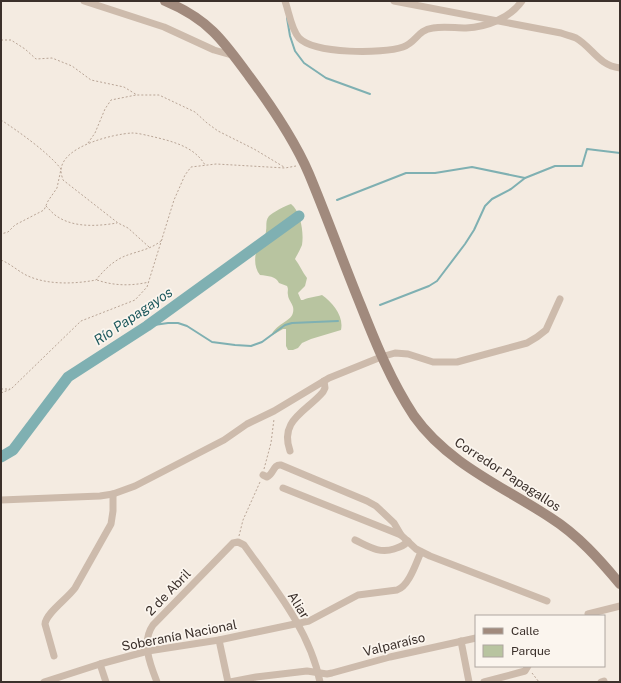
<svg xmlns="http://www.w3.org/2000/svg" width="621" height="683" viewBox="0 0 621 683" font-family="'Public Sans',sans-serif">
<rect width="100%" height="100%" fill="#f4ebe1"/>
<!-- green -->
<path fill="#b8c4a0" d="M 291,204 C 301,212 304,233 302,245 C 300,250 297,255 295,259 C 300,265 302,272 307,278 L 305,286 L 298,293 L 301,300 L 303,300 C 309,297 315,297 322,295 C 333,303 344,316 341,330 L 311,339 L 302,343 L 298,348 L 293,350 L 288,350 L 286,346 L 286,329 L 283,329 L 271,336 C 277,321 296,322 293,307 C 292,303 288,299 288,295 C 287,291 289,290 287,286 L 279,283 C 276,276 268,276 260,275 C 252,266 255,249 261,239 C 263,237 266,235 266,231 C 267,226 265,221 269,216 C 272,213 286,205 291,204 Z"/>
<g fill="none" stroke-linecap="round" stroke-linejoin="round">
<!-- stream -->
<g stroke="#7fb0b2" stroke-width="2">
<path d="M 287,18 L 290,36 L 295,51 L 304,63 L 326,78 L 370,94"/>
<path d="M 337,200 L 406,173 L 435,173 L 472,167 L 525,178 L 555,166 L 582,166 L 587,149 L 620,153"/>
<path d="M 380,305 L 429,286 L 437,281 L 465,244 L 474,230 L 485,206 L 492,199 L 511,189 L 525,178"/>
<path d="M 147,326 L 168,323 L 178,323 L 187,326 L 212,342 L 235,345 L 251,346 L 262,342 L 285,325 L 292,323 L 338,321"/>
</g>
<!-- river -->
<path stroke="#7fb0b2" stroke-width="11" d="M 1,457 L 13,450 L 68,377 L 147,326 L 299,216"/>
<!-- path -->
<g stroke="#b9a596" stroke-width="1" stroke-dasharray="2 2" stroke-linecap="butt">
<path d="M 1,40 L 11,40 L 25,49 L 36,59 L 52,58 L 72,66 L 91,80 L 124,87 L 137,95 L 159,95 L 195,112 L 207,123 L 218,131 L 254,149 L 284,167"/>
<path d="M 1,120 C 18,131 49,153 61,169 L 57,188 L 48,201 L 44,210 L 15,225 L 8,232 L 1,234"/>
<path d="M 88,143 L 95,133 L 105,109 L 111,100 L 136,95"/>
<path d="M 46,206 C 50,210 54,215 58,217 C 75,228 99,226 117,223"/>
<path d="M 149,247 L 128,228 L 118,223 L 63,180 C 62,177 61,173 61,171 C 61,146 114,134 132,133 C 138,133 145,135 150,136 C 171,141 194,146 205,165"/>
<path d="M 1,260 C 11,264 19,272 28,276 C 48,285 75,284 96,280 C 104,270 113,261 125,256 C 138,251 153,249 163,239"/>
<path d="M 97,280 C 114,286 132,286 149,282"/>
<path d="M 1,389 L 10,389"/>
<path d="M 1,393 L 11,389 L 81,321 L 135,300 L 147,287 L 174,200 L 185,175 L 191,167 L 216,164 L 285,168 L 296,166"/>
<path d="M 264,469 L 271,443 L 274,419"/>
<path d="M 239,536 L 243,520 L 260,482"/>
<path d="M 532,673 L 539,682"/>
</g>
<!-- street -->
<g stroke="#cdbbac" stroke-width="7">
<path d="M 84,1 L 164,27 L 214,50 L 235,56"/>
<path d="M 285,1 C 289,12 291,29 299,38 C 315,54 382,54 403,47 C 417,42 417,30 433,28 C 444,26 455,28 466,28 C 487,27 510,18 522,1"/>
<path d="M 394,1 L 561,33 C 566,35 572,36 576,38 C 593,48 598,65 620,68"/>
<path d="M 290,451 C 279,420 306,412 323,392 L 325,388 L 324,381"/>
<path d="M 263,475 L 267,477 C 274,474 273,464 281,465 L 367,501 L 376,506 L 394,523 L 401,535"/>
<path d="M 283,488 L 401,535 L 416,549 L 430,556 L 547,601"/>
<path d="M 1,500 L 100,496 L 113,494 L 135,486 L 224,440 L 247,424 L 274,411 L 329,378 L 381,357 L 395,353 L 408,354 L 433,362 L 457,362 L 527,343 L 537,337 L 546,330 L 560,299"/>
<path d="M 355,540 C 368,546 379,554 394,549 C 400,547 404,546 408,541"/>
<path d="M 588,614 L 620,606"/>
<path d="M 219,640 L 228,682"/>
<path d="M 461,641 L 469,682"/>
<path d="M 54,656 L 45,624 C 46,613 67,599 75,588 L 111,524 L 113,511 L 113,494"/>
<path d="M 100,664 L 106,682"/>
<path d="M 44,682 L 100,664 L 148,651 L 219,640 L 309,621 L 358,595 L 397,590 C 409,586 416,563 421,552"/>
<path d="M 157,682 C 150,664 141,642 153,625 L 233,543 L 238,542 L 244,545 C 274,587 310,631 320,682"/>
<path d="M 230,682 L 256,677 L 307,671 L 327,674 L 332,673 L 390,657 L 476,638"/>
<path d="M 484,682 L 525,671 L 528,666"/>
<path d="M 601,682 L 604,681"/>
</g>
<!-- secondary -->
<path stroke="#a18a7d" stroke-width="10" d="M 165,1 C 208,19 223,40 249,76 C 272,107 294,139 309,174 C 327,217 343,262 361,306 C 376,344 391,381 414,416 C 448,464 504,487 551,518 C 578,535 600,560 620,584"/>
</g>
<g text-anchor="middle" stroke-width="3.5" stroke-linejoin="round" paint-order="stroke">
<!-- street labels -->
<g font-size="13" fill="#3b302b" stroke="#fbf5ee">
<text transform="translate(508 474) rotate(33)" y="5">Corredor Papagallos</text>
<text transform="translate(168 592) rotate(-46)" y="5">2 de Abril</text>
<text transform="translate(299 605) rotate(58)" y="5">Aliar</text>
<text transform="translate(179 635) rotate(-11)" y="5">Soberanía Nacional</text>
<text transform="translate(394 644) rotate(-14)" y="5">Valparaíso</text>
</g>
<!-- water labels -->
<g font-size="14" font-style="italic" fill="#1f5a5e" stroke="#fbf5ee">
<text transform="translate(133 316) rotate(-34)" y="5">Río Papagayos</text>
</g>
</g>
<!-- border -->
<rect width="621" height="683" fill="none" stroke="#3b302b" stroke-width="4"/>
<!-- legend -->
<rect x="475" y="615" width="130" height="52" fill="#fbf5ee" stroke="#aea6a0"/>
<rect x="483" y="628" width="20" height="6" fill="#a18a7d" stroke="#aea6a0"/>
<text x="511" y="635" font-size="12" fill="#3b302b">Calle</text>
<rect x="483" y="645" width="20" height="12" fill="#b8c4a0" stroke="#aea6a0"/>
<text x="511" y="655" font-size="12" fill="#3b302b">Parque</text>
</svg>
